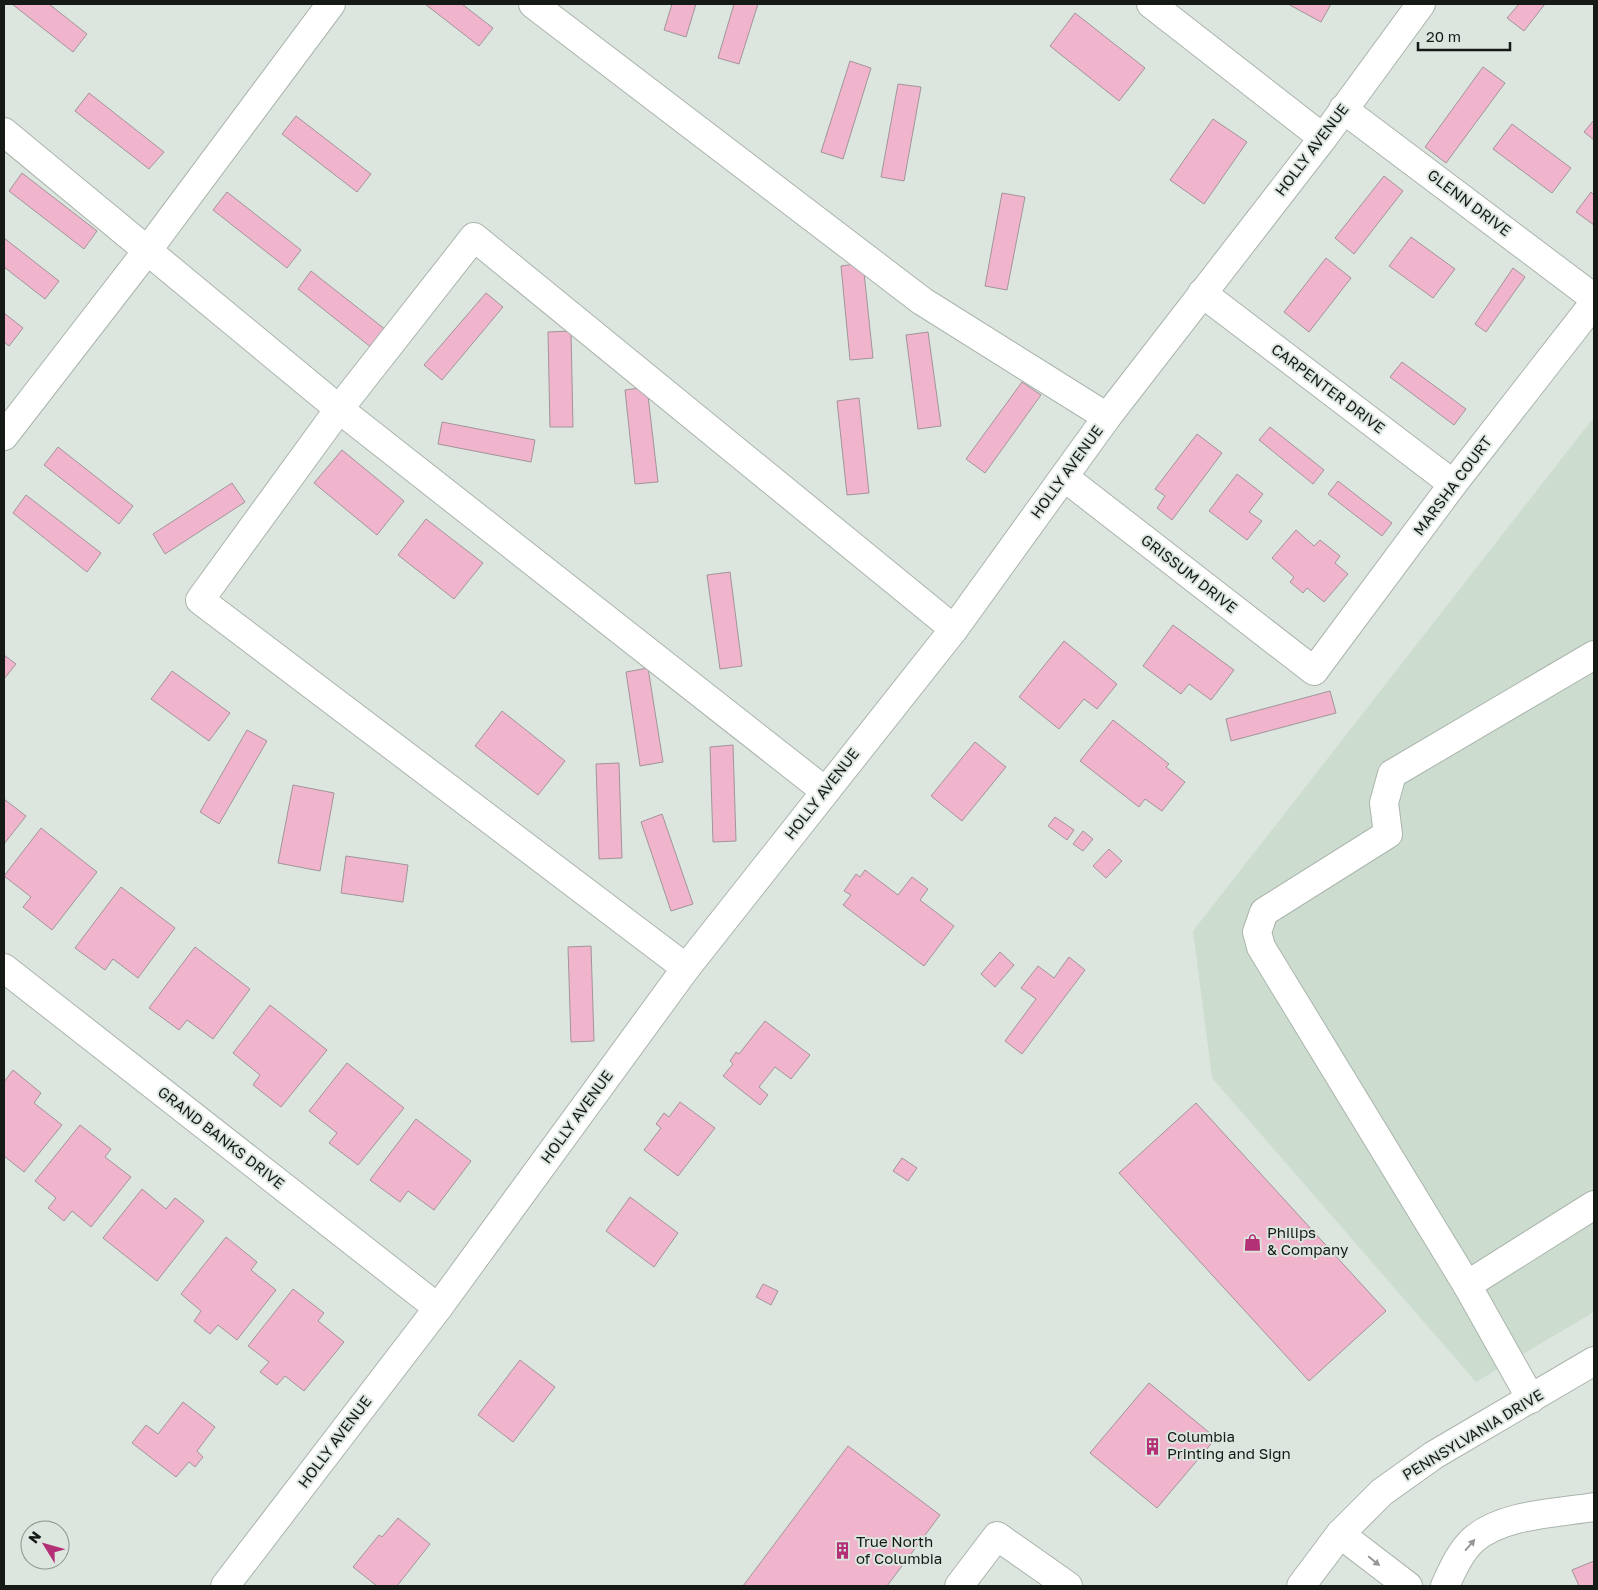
<svg xmlns="http://www.w3.org/2000/svg" width="1598" height="1590" viewBox="0 0 1598 1590" font-family="'Golos Text',sans-serif">
<rect width="100%" height="100%" fill="#dce6de"/>
<!-- built -->
<path fill="#ccddd0" d="M 1594,417 L 1594,1312 L 1476,1382 L 1212,1078 L 1193,931 Z"/>
<!-- building -->
<g fill="#f1b4cd" stroke="#a19599">
<path d="M 12,4 L 49,4 L 87,34 L 73,52 Z"/>
<path d="M 425,4 L 462,4 L 493,28 L 479,46 Z"/>
<path d="M 672,4 L 696,4 L 686,37 L 664,30 Z"/>
<path d="M 734,4 L 758,4 L 739,64 L 718,58 Z"/>
<path d="M 1288,4 L 1331,4 L 1321,22 Z"/>
<path d="M 1519,4 L 1545,4 L 1524,31 L 1507,18 Z"/>
<path d="M 1075,13 L 1145,68 L 1119,101 L 1050,46 Z"/>
<path d="M 850,61 L 871,68 L 843,159 L 821,152 Z"/>
<path d="M 1483,67 L 1505,83 L 1446,163 L 1425,147 Z"/>
<path d="M 898,84 L 921,87 L 904,181 L 881,177 Z"/>
<path d="M 89,93 L 164,152 L 149,169 L 75,111 Z"/>
<path d="M 296,116 L 371,174 L 357,192 L 282,134 Z"/>
<path d="M 1213,119 L 1247,142 L 1204,204 L 1170,180 Z"/>
<path d="M 1594,120 L 1594,140 L 1584,132 Z"/>
<path d="M 1512,124 L 1571,168 L 1552,193 L 1493,149 Z"/>
<path d="M 22,173 L 97,231 L 84,249 L 9,191 Z"/>
<path d="M 1384,176 L 1403,191 L 1354,254 L 1335,238 Z"/>
<path d="M 227,192 L 301,250 L 287,268 L 213,210 Z"/>
<path d="M 1591,192 L 1594,195 L 1594,225 L 1576,212 Z"/>
<path d="M 1002,193 L 1025,197 L 1007,290 L 985,286 Z"/>
<path d="M 1411,237 L 1455,269 L 1433,298 L 1389,266 Z"/>
<path d="M 4,238 L 59,281 L 45,299 L 4,267 Z"/>
<path d="M 1326,258 L 1351,278 L 1309,332 L 1284,312 Z"/>
<path d="M 863,263 L 873,358 L 850,360 L 841,266 Z"/>
<path d="M 1513,268 L 1525,277 L 1486,332 L 1475,324 Z"/>
<path d="M 311,271 L 386,330 L 372,348 L 298,289 Z"/>
<path d="M 486,293 L 503,307 L 442,380 L 424,365 Z"/>
<path d="M 4,313 L 23,328 L 9,346 L 4,342 Z"/>
<path d="M 571,331 L 573,427 L 550,427 L 548,332 Z"/>
<path d="M 928,332 L 941,426 L 918,429 L 906,335 Z"/>
<path d="M 1402,362 L 1466,409 L 1454,425 L 1390,377 Z"/>
<path d="M 1022,382 L 1041,395 L 985,473 L 966,459 Z"/>
<path d="M 647,387 L 658,482 L 635,484 L 625,390 Z"/>
<path d="M 859,398 L 869,493 L 847,495 L 837,401 Z"/>
<path d="M 442,422 L 535,440 L 531,462 L 438,444 Z"/>
<path d="M 1270,427 L 1324,470 L 1313,484 L 1259,440 Z"/>
<path d="M 1197,434 L 1222,453 L 1172,520 L 1157,508 L 1165,496 L 1155,489 Z"/>
<path d="M 58,447 L 133,506 L 119,524 L 44,465 Z"/>
<path d="M 342,450 L 404,501 L 377,535 L 314,483 Z"/>
<path d="M 1237,474 L 1263,494 L 1249,512 L 1262,521 L 1247,540 L 1209,511 Z"/>
<path d="M 1338,481 L 1392,523 L 1382,536 L 1328,494 Z"/>
<path d="M 232,483 L 245,502 L 165,554 L 153,534 Z"/>
<path d="M 26,495 L 101,553 L 87,572 L 13,513 Z"/>
<path d="M 426,519 L 483,563 L 454,599 L 398,555 Z"/>
<path d="M 1296,530 L 1314,546 L 1320,540 L 1340,556 L 1335,563 L 1348,574 L 1324,602 L 1307,588 L 1303,593 L 1290,582 L 1294,577 L 1272,558 Z"/>
<path d="M 730,572 L 742,666 L 720,669 L 707,575 Z"/>
<path d="M 1173,625 L 1234,670 L 1211,700 L 1189,684 L 1181,694 L 1143,666 Z"/>
<path d="M 1064,641 L 1117,684 L 1097,709 L 1084,699 L 1059,729 L 1019,697 Z"/>
<path d="M 4,655 L 16,664 L 4,679 Z"/>
<path d="M 648,668 L 663,762 L 640,766 L 626,672 Z"/>
<path d="M 172,671 L 230,713 L 209,741 L 151,699 Z"/>
<path d="M 1330,691 L 1336,713 L 1231,741 L 1226,719 Z"/>
<path d="M 502,711 L 565,761 L 538,795 L 475,746 Z"/>
<path d="M 1113,720 L 1169,764 L 1166,767 L 1185,782 L 1162,811 L 1145,799 L 1139,807 L 1080,761 Z"/>
<path d="M 247,730 L 267,741 L 219,824 L 200,812 Z"/>
<path d="M 975,742 L 1006,767 L 962,821 L 931,796 Z"/>
<path d="M 733,745 L 736,841 L 713,842 L 710,747 Z"/>
<path d="M 619,763 L 622,858 L 599,859 L 596,764 Z"/>
<path d="M 293,785 L 334,793 L 320,871 L 278,863 Z"/>
<path d="M 4,799 L 26,816 L 4,844 Z"/>
<path d="M 662,814 L 693,904 L 671,911 L 641,822 Z"/>
<path d="M 1055,817 L 1074,830 L 1067,840 L 1048,826 Z"/>
<path d="M 41,828 L 97,872 L 52,930 L 23,907 L 31,897 L 4,876 Z"/>
<path d="M 1083,831 L 1093,839 L 1083,851 L 1073,844 Z"/>
<path d="M 1109,849 L 1122,861 L 1106,878 L 1093,866 Z"/>
<path d="M 346,856 L 408,865 L 403,902 L 341,893 Z"/>
<path d="M 865,870 L 898,895 L 912,877 L 928,889 L 920,900 L 954,926 L 924,966 L 843,905 L 851,895 L 844,891 L 856,874 L 860,877 Z"/>
<path d="M 121,887 L 175,928 L 138,978 L 113,959 L 105,970 L 75,948 Z"/>
<path d="M 591,946 L 594,1041 L 571,1042 L 568,947 Z"/>
<path d="M 195,947 L 250,989 L 213,1039 L 187,1020 L 179,1030 L 149,1008 Z"/>
<path d="M 1000,952 L 1014,965 L 995,987 L 981,974 Z"/>
<path d="M 1069,957 L 1085,970 L 1022,1054 L 1005,1041 L 1036,999 L 1021,988 L 1038,966 L 1054,978 Z"/>
<path d="M 270,1005 L 327,1050 L 281,1107 L 253,1085 L 260,1075 L 233,1053 Z"/>
<path d="M 765,1021 L 810,1055 L 791,1079 L 775,1067 L 759,1087 L 768,1095 L 760,1105 L 723,1076 L 733,1064 L 730,1061 L 736,1052 L 739,1054 Z"/>
<path d="M 347,1063 L 404,1108 L 358,1165 L 329,1143 L 337,1133 L 309,1111 Z"/>
<path d="M 13,1070 L 41,1093 L 34,1103 L 62,1125 L 24,1172 L 4,1156 L 4,1082 Z"/>
<path d="M 680,1102 L 715,1128 L 678,1176 L 644,1150 L 661,1128 L 656,1124 L 664,1113 L 669,1117 Z"/>
<path d="M 1196,1103 L 1386,1311 L 1309,1381 L 1119,1173 Z"/>
<path d="M 416,1119 L 471,1161 L 434,1210 L 408,1191 L 400,1202 L 370,1180 Z"/>
<path d="M 80,1125 L 111,1149 L 105,1157 L 131,1177 L 91,1227 L 72,1211 L 64,1221 L 48,1208 L 56,1198 L 35,1181 Z"/>
<path d="M 902,1158 L 917,1168 L 908,1181 L 893,1171 Z"/>
<path d="M 142,1189 L 166,1209 L 175,1198 L 204,1221 L 157,1281 L 103,1238 Z"/>
<path d="M 630,1197 L 678,1233 L 654,1267 L 606,1231 Z"/>
<path d="M 226,1237 L 257,1262 L 251,1270 L 276,1290 L 237,1340 L 218,1325 L 210,1334 L 194,1321 L 201,1311 L 181,1294 Z"/>
<path d="M 763,1284 L 778,1291 L 771,1305 L 756,1297 Z"/>
<path d="M 293,1289 L 324,1313 L 318,1321 L 344,1342 L 304,1391 L 285,1376 L 277,1385 L 260,1372 L 269,1362 L 248,1346 Z"/>
<path d="M 520,1360 L 555,1387 L 513,1442 L 478,1415 Z"/>
<path d="M 1149,1383 L 1216,1438 L 1157,1508 L 1090,1453 Z"/>
<path d="M 183,1402 L 215,1427 L 197,1451 L 203,1457 L 195,1467 L 189,1462 L 176,1477 L 132,1443 L 146,1425 L 158,1434 Z"/>
<path d="M 848,1446 L 940,1515 L 887,1586 L 743,1586 Z"/>
<path d="M 398,1518 L 430,1544 L 397,1586 L 377,1586 L 353,1567 L 379,1535 L 382,1537 Z"/>
<path d="M 1594,1561 L 1594,1586 L 1579,1586 L 1572,1570 Z"/>
</g>
<g fill="none" stroke-linecap="round" stroke-linejoin="round">
<defs>
<g id="minor">
<path d="M 533,4 L 922,301 L 1107,417"/>
<path d="M 1151,4 L 1323,138"/>
<path d="M 1343,109 L 1594,298"/>
<path d="M 4,132 L 339,409 L 825,791"/>
<path d="M 1202,293 L 1453,484"/>
<path d="M 4,436 L 147,251 L 331,4"/>
<path d="M 1064,477 L 1314,671 L 1453,484 L 1594,303"/>
<path d="M 4,968 L 438,1308"/>
<path d="M 686,968 L 200,600 L 339,409 L 474,237 L 954,629"/>
<path d="M 1467,1285 L 1594,1205"/>
<path d="M 1531,1399 L 1467,1285 L 1261,947 L 1257,932 L 1264,912 L 1388,834 L 1384,803 L 1392,774 L 1594,655"/>
<path d="M 1340,1534 L 1408,1586"/>
<path d="M 225,1586 L 438,1308 L 686,968 L 954,629 L 1107,417 L 1323,138 L 1421,4"/>
<path d="M 959,1586 L 997,1536 L 1068,1586"/>
<path d="M 1301,1586 L 1340,1534 L 1382,1492 L 1434,1455 L 1594,1361"/>
<path d="M 1445,1586 C 1452,1571 1460,1552 1473,1540 C 1502,1514 1557,1513 1594,1507"/>
</g>
</defs>
<!-- minor casing -->
<use href="#minor" stroke="#aab4ac" stroke-width="30"/>
<!-- minor -->
<use href="#minor" stroke="#fff" stroke-width="28"/>
</g>
<!-- one-way arrows -->
<defs><path id="oneway-solid" d="M-6-.8H1V-3.2L6.5 0L1 3.2V.8H-6Z" transform="scale(1.25)"/></defs>
<g fill="#969897">
<use href="#oneway-solid" transform="translate(1470 1545) rotate(-49)"/>
<use href="#oneway-solid" transform="translate(1374 1561) rotate(39)"/>
</g>
<!-- icons -->
<defs>
<symbol id="shop-bare" viewBox="-9 -9 18 18"><path d="M-5-2.5h2.3a2.7 3.5 0 0 1 5.4 0H5L5.5 6h-11ZM-1.5-2.5h3a1.5 2.3 0 0 0-3 0Z" fill="#b32f76" stroke="#dce6de" stroke-width="2.5" paint-order="stroke"/></symbol>
<symbol id="building-bare" viewBox="-9 -9 18 18"><path d="M-4-6H4V6H1V3H-1V6H-4ZM-2.5-4.3h1.7v1.8h-1.7ZM.8-4.3h1.7v1.8H.8ZM-2.5-1h1.7V.8h-1.7ZM.8-1h1.7V.8H.8Z" fill="#b32f76" stroke="#dce6de" stroke-width="2.5" paint-order="stroke"/></symbol>
</defs>
<g fill-rule="evenodd">
<use href="#shop-bare" x="1240" y="1230" width="25" height="25"/>
<use href="#building-bare" x="1140" y="1434" width="25" height="25"/>
<use href="#building-bare" x="830" y="1538" width="25" height="25"/>
</g>
<g text-anchor="middle" stroke-width="4" stroke-linejoin="round" paint-order="stroke">
<!-- street labels -->
<g font-size="15" fill="#161a17" stroke="#dce6de">
<text transform="translate(1312 150) rotate(-53)" y="5">HOLLY AVENUE</text>
<text transform="translate(1469 203) rotate(37)" y="5">GLENN DRIVE</text>
<text transform="translate(1328 389) rotate(37)" y="5">CARPENTER DRIVE</text>
<text transform="translate(1067 472) rotate(-54)" y="5">HOLLY AVENUE</text>
<text transform="translate(1453 486) rotate(-53)" y="5">MARSHA COURT</text>
<text transform="translate(1189 574) rotate(38)" y="5">GRISSUM DRIVE</text>
<text transform="translate(822 794) rotate(-52)" y="5">HOLLY AVENUE</text>
<text transform="translate(577 1117) rotate(-54)" y="5">HOLLY AVENUE</text>
<text transform="translate(221 1138) rotate(38)" y="5">GRAND BANKS DRIVE</text>
<text transform="translate(1473 1435) rotate(-31)" y="5">PENNSYLVANIA DRIVE</text>
<text transform="translate(335 1442) rotate(-53)" y="5">HOLLY AVENUE</text>
</g>
<!-- poi labels -->
<g font-size="15" fill="#161a17" stroke="#dce6de" text-anchor="start">
<text x="1267" y="1238">Philips<tspan x="1267" dy="17">&amp; Company</tspan></text>
<text x="1167" y="1442">Columbia<tspan x="1167" dy="17">Printing and Sign</tspan></text>
<text x="856" y="1547">True North<tspan x="856" dy="17">of Columbia</tspan></text>
</g>
</g>
<!-- border -->
<rect width="1598" height="1590" fill="none" stroke="#161a17" stroke-width="10"/>
<!-- north arrow -->
<g transform="translate(45 1545) rotate(307)"><circle r="24" fill="#dce6de" stroke="#8d948e"/>
<path d="M0-4L9 19L0 12L-9 19Z" fill="#b32f76"/>
<text y="-8" font-size="14" font-weight="bold" text-anchor="middle" fill="#161a17">N</text>
</g>
<!-- scale -->
<path d="M1418 42v8h92v-8" fill="none" stroke="#161a17" stroke-width="2.5"/>
<text x="1426" y="42" font-size="15" fill="#161a17" stroke="#dce6de" stroke-width="4" paint-order="stroke">20 m</text>
</svg>
